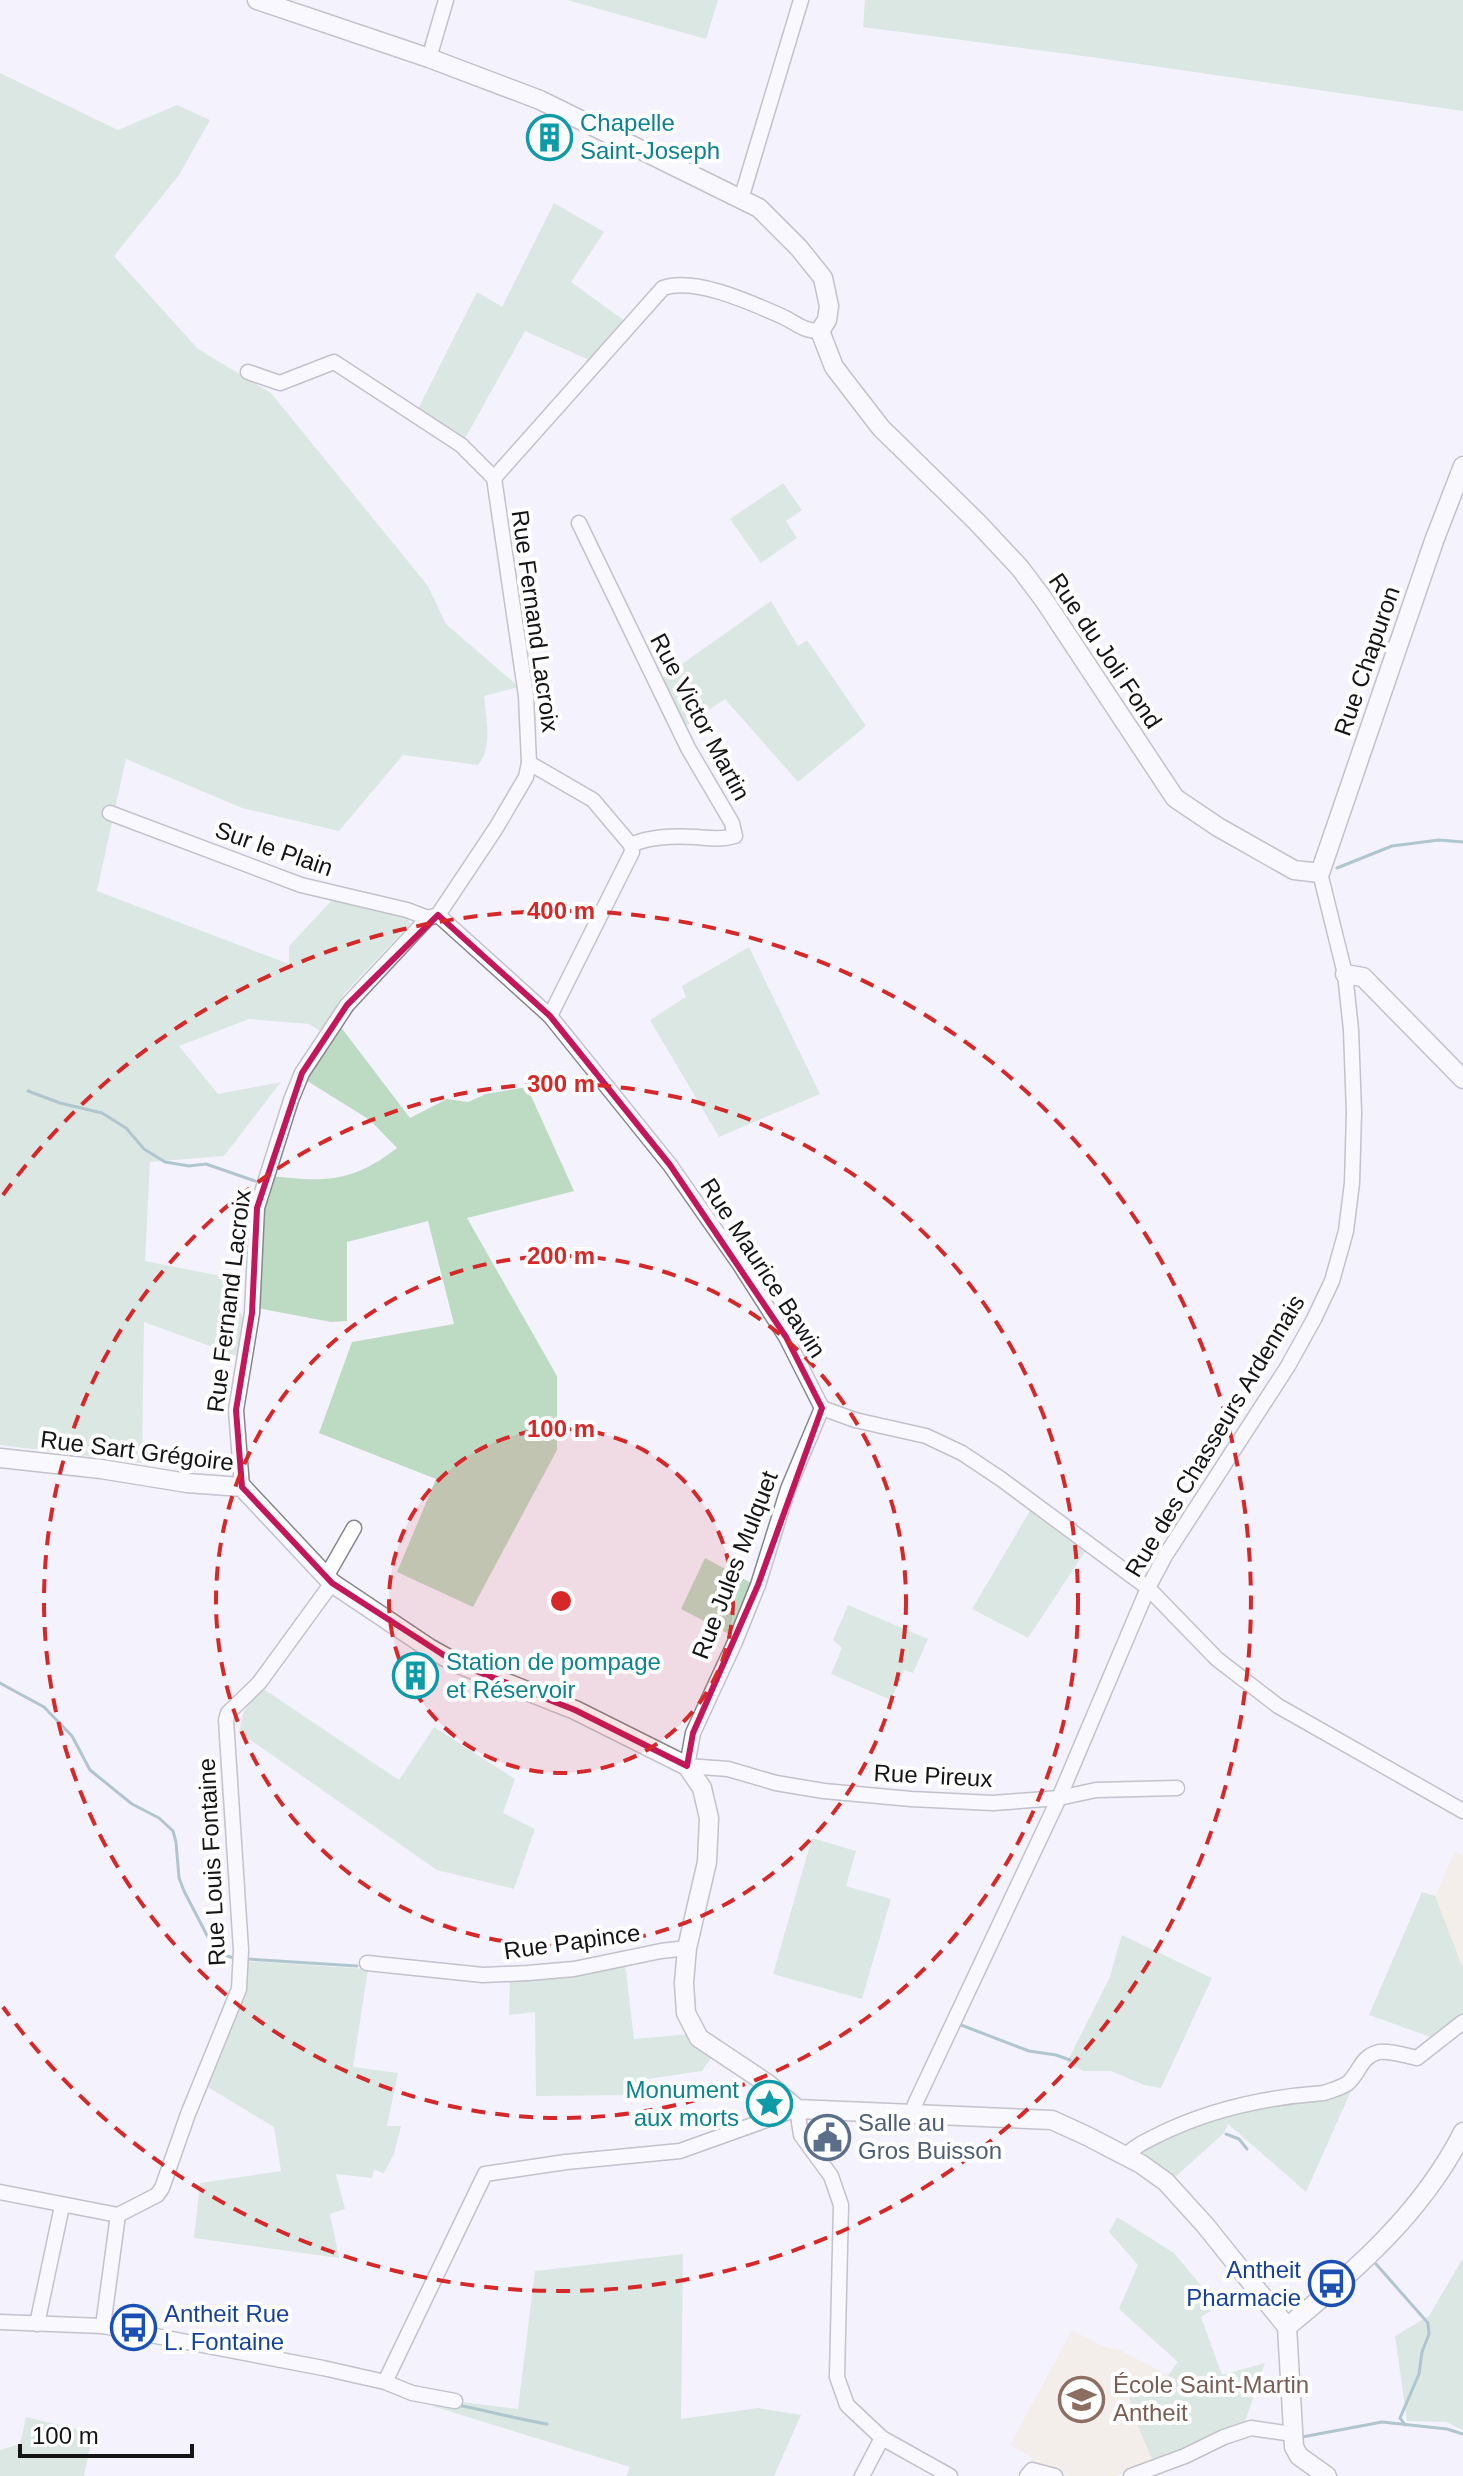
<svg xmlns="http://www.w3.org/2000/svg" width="1463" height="2476" viewBox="0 0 1463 2476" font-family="Helvetica,sans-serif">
<rect width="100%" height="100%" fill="#f4f3fd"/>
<!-- education -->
<g fill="#f4e9d4">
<path d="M 1455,1851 L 1463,1856 L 1463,1968 L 1435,1896 Z"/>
<path d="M 1072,2330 L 1102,2346 L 1120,2350 L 1168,2375 L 1162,2381 L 1128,2387 L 1132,2412 L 1153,2462 L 1116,2476 L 1067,2476 L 1030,2462 L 1032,2457 L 1010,2445 Z"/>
</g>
<!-- green -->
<g fill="#bddac3">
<path d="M 567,0 L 718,0 L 706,39 Z"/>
<path d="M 865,0 L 1463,0 L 1463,111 L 1091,57 L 863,27 Z"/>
<path d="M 0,73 L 118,130 L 177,105 L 210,120 L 179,175 L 114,256 L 198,349 L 271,393 L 428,586 L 446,624 L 519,687 L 484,696 C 486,719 493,747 478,765 L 403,755 L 339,831 L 242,808 L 126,759 L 97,891 L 289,964 L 289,946 L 335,897 L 407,914 L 410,924 L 344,994 L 322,1032 L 309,1024 L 249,1019 L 179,1046 L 218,1094 L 281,1082 L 224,1156 L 150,1162 L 145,1261 L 221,1276 L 244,1320 L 240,1357 L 144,1322 L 142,1463 L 0,1445 Z"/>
<path d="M 554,203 L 604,232 L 571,282 L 625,321 L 591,361 L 525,331 L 463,442 L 460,436 L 418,409 L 477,292 L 502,307 Z"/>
<path d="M 783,483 L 802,510 L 786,521 L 797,538 L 761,563 L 730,519 Z"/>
<path d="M 771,601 L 798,646 L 807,640 L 866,726 L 798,782 L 725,699 L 684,727 L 658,681 Z"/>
<path d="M 749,947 L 820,1094 L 719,1137 L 650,1020 L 686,997 L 682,986 Z"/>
<path d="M 340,1026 L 410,1118 L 447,1099 L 468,1102 L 486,1094 L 527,1087 L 574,1191 L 467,1218 L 557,1376 L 557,1450 L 473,1607 L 397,1572 L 436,1479 L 319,1433 L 352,1342 L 454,1324 L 428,1221 L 347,1242 L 347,1321 L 331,1322 L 257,1308 L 261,1230 L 271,1176 C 325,1182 352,1183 397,1148 L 370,1120 L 304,1079 Z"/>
<path d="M 1031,1509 L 1086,1550 L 1028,1638 L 972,1609 Z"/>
<path d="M 705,1558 L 753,1584 L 731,1635 L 681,1609 Z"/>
<path d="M 848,1605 L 928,1639 L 913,1673 L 904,1670 L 891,1700 L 831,1674 L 842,1648 L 833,1640 Z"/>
<path d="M 262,1688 L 399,1780 L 434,1727 L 515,1779 L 503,1813 L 535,1829 L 514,1889 L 437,1870 L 239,1732 L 244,1711 Z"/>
<path d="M 812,1838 L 856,1851 L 846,1886 L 891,1899 L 862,1999 L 773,1974 Z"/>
<path d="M 1422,1892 L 1435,1896 L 1463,1968 L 1463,2023 L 1436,2039 L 1369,2015 Z"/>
<path d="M 1122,1935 L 1212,1978 L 1161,2088 L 1144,2085 L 1111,2071 L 1083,2071 L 1067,2062 L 1109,1979 Z"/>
<path d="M 245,1961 L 368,1969 L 353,2067 L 398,2073 L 387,2126 L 401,2126 L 394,2154 L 384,2173 L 374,2170 L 372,2178 L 336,2174 L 345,2209 L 330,2214 L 339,2258 L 194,2238 L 200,2183 L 281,2171 L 274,2127 L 206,2086 Z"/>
<path d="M 625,1963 L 634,2039 L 690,2034 L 714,2054 L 702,2071 L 641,2080 L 639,2095 L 536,2096 L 535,2012 L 509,2015 L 510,1980 Z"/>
<path d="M 1355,2082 L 1306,2192 L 1228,2124 L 1224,2133 L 1174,2178 L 1140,2150 L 1189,2124 Z"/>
<path d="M 1117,2217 L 1174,2253 L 1218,2306 L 1201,2317 L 1222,2375 L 1265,2363 L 1244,2425 L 1184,2453 L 1153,2462 L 1132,2412 L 1128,2386 L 1163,2382 L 1178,2362 L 1119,2309 L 1138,2265 L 1109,2232 Z"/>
<path d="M 683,2254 L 681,2419 L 758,2408 L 801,2415 L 774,2476 L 626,2476 L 630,2467 L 432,2406 L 455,2401 L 518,2409 L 535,2271 Z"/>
<path d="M 1463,2258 L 1463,2430 L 1446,2422 L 1407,2421 L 1395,2336 L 1429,2316 Z"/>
<path d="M 26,2417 L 93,2433 L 84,2476 L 0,2476 L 0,2450 L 20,2444 Z"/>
</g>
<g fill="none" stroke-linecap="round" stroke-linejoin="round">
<!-- stream -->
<g stroke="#5e9098" stroke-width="3">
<path d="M 1337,868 L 1392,846 L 1439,840 L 1463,842"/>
<path d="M 28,1091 L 60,1103 L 102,1113 L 126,1128 L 144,1149 L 165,1162 L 189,1166 L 206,1164 L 255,1181"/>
<path d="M 0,1683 L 44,1707 L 72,1736 L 90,1770 L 132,1804 L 159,1818 L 173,1831 L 176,1842 L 179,1878 L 184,1891 L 211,1943 L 220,1954 L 234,1958"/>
<path d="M 247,1959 L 357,1966"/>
<path d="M 961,2025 L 1029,2051 L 1056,2055 L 1070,2060"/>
<path d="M 1226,2134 L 1239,2139 L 1247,2149"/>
<path d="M 1376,2264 L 1428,2323 L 1429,2334 L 1422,2352 L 1419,2374 L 1400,2418 L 1405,2425"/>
<path d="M 458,2405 C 488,2411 517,2419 547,2424"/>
<path d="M 1302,2437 L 1382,2422 L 1447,2429 L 1463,2434"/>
</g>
<defs>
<g id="minor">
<path d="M 429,58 L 446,0"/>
<path d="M 741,199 L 801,0"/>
<path d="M 248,372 L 280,383 L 334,362 L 461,445 L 494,478"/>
<path d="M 579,523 L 688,748 L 732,823 L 735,836 C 722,840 709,838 696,837 C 674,836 650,836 631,845"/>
<path d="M 529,763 L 593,800 L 631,845 L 632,852 L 550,1016"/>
<path d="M 110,813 L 301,885 L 407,910 L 428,918"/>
<path d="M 438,915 L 550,1016 L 670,1165 L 740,1265 L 786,1337 L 822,1408 L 855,1420 L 926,1436 L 962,1453 L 1001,1479 L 1148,1588 L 1217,1659 L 1278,1706 L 1463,1811"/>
<path d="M 822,1408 L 788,1489 L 758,1585 L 735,1642 L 693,1733 L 687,1766 L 728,1769 L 776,1783 L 824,1791 L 911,1799 L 993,1803 L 1059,1798 L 1096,1790 L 1177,1788"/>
<path d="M 242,1487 L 236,1410 L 252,1313 L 257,1208 L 291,1100 L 302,1073 L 347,1005 L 428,918 L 438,915 L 496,828 L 526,777 L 529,763 L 526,696 L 494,478 L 663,288 C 695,277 749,302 779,315 C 796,322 801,331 820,331"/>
<path d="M 326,1577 L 354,1528"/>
<path d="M 367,1963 L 483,1975 L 528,1973 L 574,1969 L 661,1951 L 687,1948"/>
<path d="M 912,2115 L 915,2104 L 1059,1798 L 1148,1588 L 1165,1556 L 1288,1366 L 1314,1319 L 1332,1281 L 1346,1231 L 1352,1183 L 1354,1112 L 1351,1030 L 1345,974 L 1320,873"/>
<path d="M 1125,2156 C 1136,2145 1148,2140 1162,2133 C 1214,2108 1267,2097 1324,2093 C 1332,2090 1341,2088 1348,2083 C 1360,2072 1361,2056 1379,2052 C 1390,2050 1406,2056 1417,2058 L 1463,2022"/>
<path d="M 0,2192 L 118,2215"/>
<path d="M 118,2215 L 157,2195 L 162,2188 L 188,2114 L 239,1989 L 241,1950 L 226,1720 L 228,1713 L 259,1683 L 332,1583"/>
<path d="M 0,2322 L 103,2326 L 323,2368 L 385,2382 L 412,2393 L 455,2401"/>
<path d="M 37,2324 L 62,2206"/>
<path d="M 103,2326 L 118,2215"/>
<path d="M 385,2382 L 485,2174 L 566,2162 L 680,2151 L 797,2109 L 801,2135 L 831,2176 L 841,2205 L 837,2377 L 847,2405 L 882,2438 L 950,2476"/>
<path d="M 862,2476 L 882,2438"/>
<path d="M 1027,2476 L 1032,2470 L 1055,2476"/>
<path d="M 1131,2476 L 1185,2456 L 1224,2437 L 1251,2428 L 1292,2434"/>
</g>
<g id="tertiary">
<path d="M 257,0 L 429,58 L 540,100 L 759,208 L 799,248 L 823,278 L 829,306 L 827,320 L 820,331 L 834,367 L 881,428 L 977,522 L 1020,568 L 1044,600 L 1175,798 L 1218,827 L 1294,870 L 1320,873 L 1434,541 L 1463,466"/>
<path d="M 1345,974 L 1363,977 L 1463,1079"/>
<path d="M 0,1458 L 101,1469 L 187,1483 L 242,1487 L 332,1583 L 429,1648 L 456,1663 L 575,1710 L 687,1766 L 702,1788 L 709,1818 L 707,1862 L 687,1948 L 684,1983 L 686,2013 L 699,2038 L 768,2084 L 797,2109 L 1052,2120 L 1087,2136 L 1141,2164 L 1166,2182 L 1205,2225 L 1287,2327 L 1294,2447 L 1299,2456 L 1327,2476"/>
<path d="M 1287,2327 C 1355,2271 1423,2212 1463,2132"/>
</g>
</defs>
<!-- minor casing -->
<use href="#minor" stroke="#87868f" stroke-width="17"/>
<!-- tertiary casing -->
<use href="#tertiary" stroke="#87868f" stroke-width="21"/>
<!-- minor -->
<use href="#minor" stroke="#fff" stroke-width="14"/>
<!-- tertiary -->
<use href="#tertiary" stroke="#fff" stroke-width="18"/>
</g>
<!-- marked area -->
<path d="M0 0H1463V2476H0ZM 438,915 L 550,1016 L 670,1165 L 786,1337 L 822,1408 L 758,1585 L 693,1733 L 687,1766 L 575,1710 L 456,1663 L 332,1583 L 242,1487 L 236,1410 L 252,1313 L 257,1208 L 302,1073 L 347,1005 Z" fill="#f4f3fd" fill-opacity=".55" fill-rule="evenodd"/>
<path fill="none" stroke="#c2185b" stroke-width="6" stroke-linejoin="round" d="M 438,915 L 550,1016 L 670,1165 L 786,1337 L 822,1408 L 758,1585 L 693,1733 L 687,1766 L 575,1710 L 456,1663 L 332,1583 L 242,1487 L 236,1410 L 252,1313 L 257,1208 L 302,1073 L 347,1005 Z"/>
<!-- distance rings -->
<circle cx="561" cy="1601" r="172" fill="#d62828" fill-opacity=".12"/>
<g fill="none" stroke="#d62828" stroke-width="4" stroke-dasharray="14 10">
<circle cx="561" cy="1601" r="172"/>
<circle cx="561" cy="1601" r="345"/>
<circle cx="561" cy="1601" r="517"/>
<path d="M3 1195A690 690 0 1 1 3 2007"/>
</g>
<!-- icons -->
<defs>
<symbol id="building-ring" viewBox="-11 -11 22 22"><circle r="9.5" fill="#fff" stroke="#0f9aa8" stroke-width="1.5"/><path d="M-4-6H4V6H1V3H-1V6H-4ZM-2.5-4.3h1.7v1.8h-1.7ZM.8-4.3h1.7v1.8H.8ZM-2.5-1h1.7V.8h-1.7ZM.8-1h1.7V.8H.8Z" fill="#0f9aa8"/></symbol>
<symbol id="sight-ring" viewBox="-11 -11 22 22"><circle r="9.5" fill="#fff" stroke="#0f9aa8" stroke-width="1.5"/><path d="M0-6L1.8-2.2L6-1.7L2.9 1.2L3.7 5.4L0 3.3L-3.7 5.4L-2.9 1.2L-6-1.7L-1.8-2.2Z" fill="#0f9aa8"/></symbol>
<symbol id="civic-ring" viewBox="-11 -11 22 22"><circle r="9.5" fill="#fff" stroke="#5c6f8a" stroke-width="1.5"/><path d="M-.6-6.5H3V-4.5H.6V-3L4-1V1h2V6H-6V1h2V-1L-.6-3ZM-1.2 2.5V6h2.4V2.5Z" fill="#5c6f8a"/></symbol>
<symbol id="bus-ring" viewBox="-11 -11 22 22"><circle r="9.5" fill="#fff" stroke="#1a4fb4" stroke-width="1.5"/><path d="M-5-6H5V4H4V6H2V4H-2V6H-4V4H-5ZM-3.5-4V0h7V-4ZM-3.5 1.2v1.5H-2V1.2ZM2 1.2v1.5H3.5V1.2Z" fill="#1a4fb4"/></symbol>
<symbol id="school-ring" viewBox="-11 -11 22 22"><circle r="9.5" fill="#fff" stroke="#8d6e63" stroke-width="1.5"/><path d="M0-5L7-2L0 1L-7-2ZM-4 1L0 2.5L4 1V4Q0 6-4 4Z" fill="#8d6e63"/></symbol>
</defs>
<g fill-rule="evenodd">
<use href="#building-ring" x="524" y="112" width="51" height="51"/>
<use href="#building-ring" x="390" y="1650" width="51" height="51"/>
<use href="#sight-ring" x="744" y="2078" width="51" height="51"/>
<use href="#civic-ring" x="802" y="2112" width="51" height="51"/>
<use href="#bus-ring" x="1306" y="2258" width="51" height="51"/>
<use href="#bus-ring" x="108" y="2302" width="51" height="51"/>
<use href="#school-ring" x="1056" y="2374" width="51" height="51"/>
</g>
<g text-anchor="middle" stroke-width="8" stroke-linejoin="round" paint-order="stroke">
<!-- culture labels -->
<g font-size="24" fill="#0d838f" stroke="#fff" text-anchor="start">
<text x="580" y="131">Chapelle<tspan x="580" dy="28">Saint-Joseph</tspan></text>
<text x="446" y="1670">Station de pompage<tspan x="446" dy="28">et Réservoir</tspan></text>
<text x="739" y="2098" text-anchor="end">Monument<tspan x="739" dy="28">aux morts</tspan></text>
</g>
<!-- street labels -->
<g font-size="24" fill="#151518" stroke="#fff">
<text transform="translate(535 621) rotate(82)" y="8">Rue Fernand Lacroix</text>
<text transform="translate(1105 651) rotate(56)" y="8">Rue du Joli Fond</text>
<text transform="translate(1367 661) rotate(-71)" y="8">Rue Chapuron</text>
<text transform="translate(700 717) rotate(62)" y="8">Rue Victor Martin</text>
<text transform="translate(274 849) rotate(19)" y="8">Sur le Plain</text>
<text transform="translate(763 1268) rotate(57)" y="8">Rue Maurice Bawin</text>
<text transform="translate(229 1301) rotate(-83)" y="8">Rue Fernand Lacroix</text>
<text transform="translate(1215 1436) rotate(-59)" y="8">Rue des Chasseurs Ardennais</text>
<text transform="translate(137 1451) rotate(7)" y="8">Rue Sart Grégoire</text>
<text transform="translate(735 1565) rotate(-69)" y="8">Rue Jules Mulquet</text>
<text transform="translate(933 1776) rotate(3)" y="8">Rue Pireux</text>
<text transform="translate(212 1862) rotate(-93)" y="8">Rue Louis Fontaine</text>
<text transform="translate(572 1942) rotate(-8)" y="8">Rue Papince</text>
</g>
<!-- service labels -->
<g font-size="24" fill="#4e5e75" stroke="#fff" text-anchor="start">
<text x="858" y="2131">Salle au<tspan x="858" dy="28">Gros Buisson</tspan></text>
</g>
<!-- transit labels -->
<g font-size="24" fill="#164399" stroke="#fff" text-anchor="end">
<text x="1301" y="2278">Antheit<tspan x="1301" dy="28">Pharmacie</tspan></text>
<text x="164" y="2322" text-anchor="start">Antheit Rue<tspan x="164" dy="28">L. Fontaine</tspan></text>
</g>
<!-- education labels -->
<g font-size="24" fill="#785e54" stroke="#fff" text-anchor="start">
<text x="1113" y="2393">École Saint-Martin<tspan x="1113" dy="28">Antheit</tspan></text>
</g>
</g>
<circle cx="561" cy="1601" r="12" fill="#d62828" stroke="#fff" stroke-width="4"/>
<g font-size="24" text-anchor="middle" font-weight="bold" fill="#d62828" stroke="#fff" stroke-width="8" stroke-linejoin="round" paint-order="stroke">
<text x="561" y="919">400 m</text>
<text x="561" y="1092">300 m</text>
<text x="561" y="1264">200 m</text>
<text x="561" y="1437">100 m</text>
</g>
<!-- scale -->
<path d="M20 2444v12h172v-12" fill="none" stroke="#151518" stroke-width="4"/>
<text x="32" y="2444" font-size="24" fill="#151518" stroke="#ffffff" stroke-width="6" paint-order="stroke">100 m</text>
</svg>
